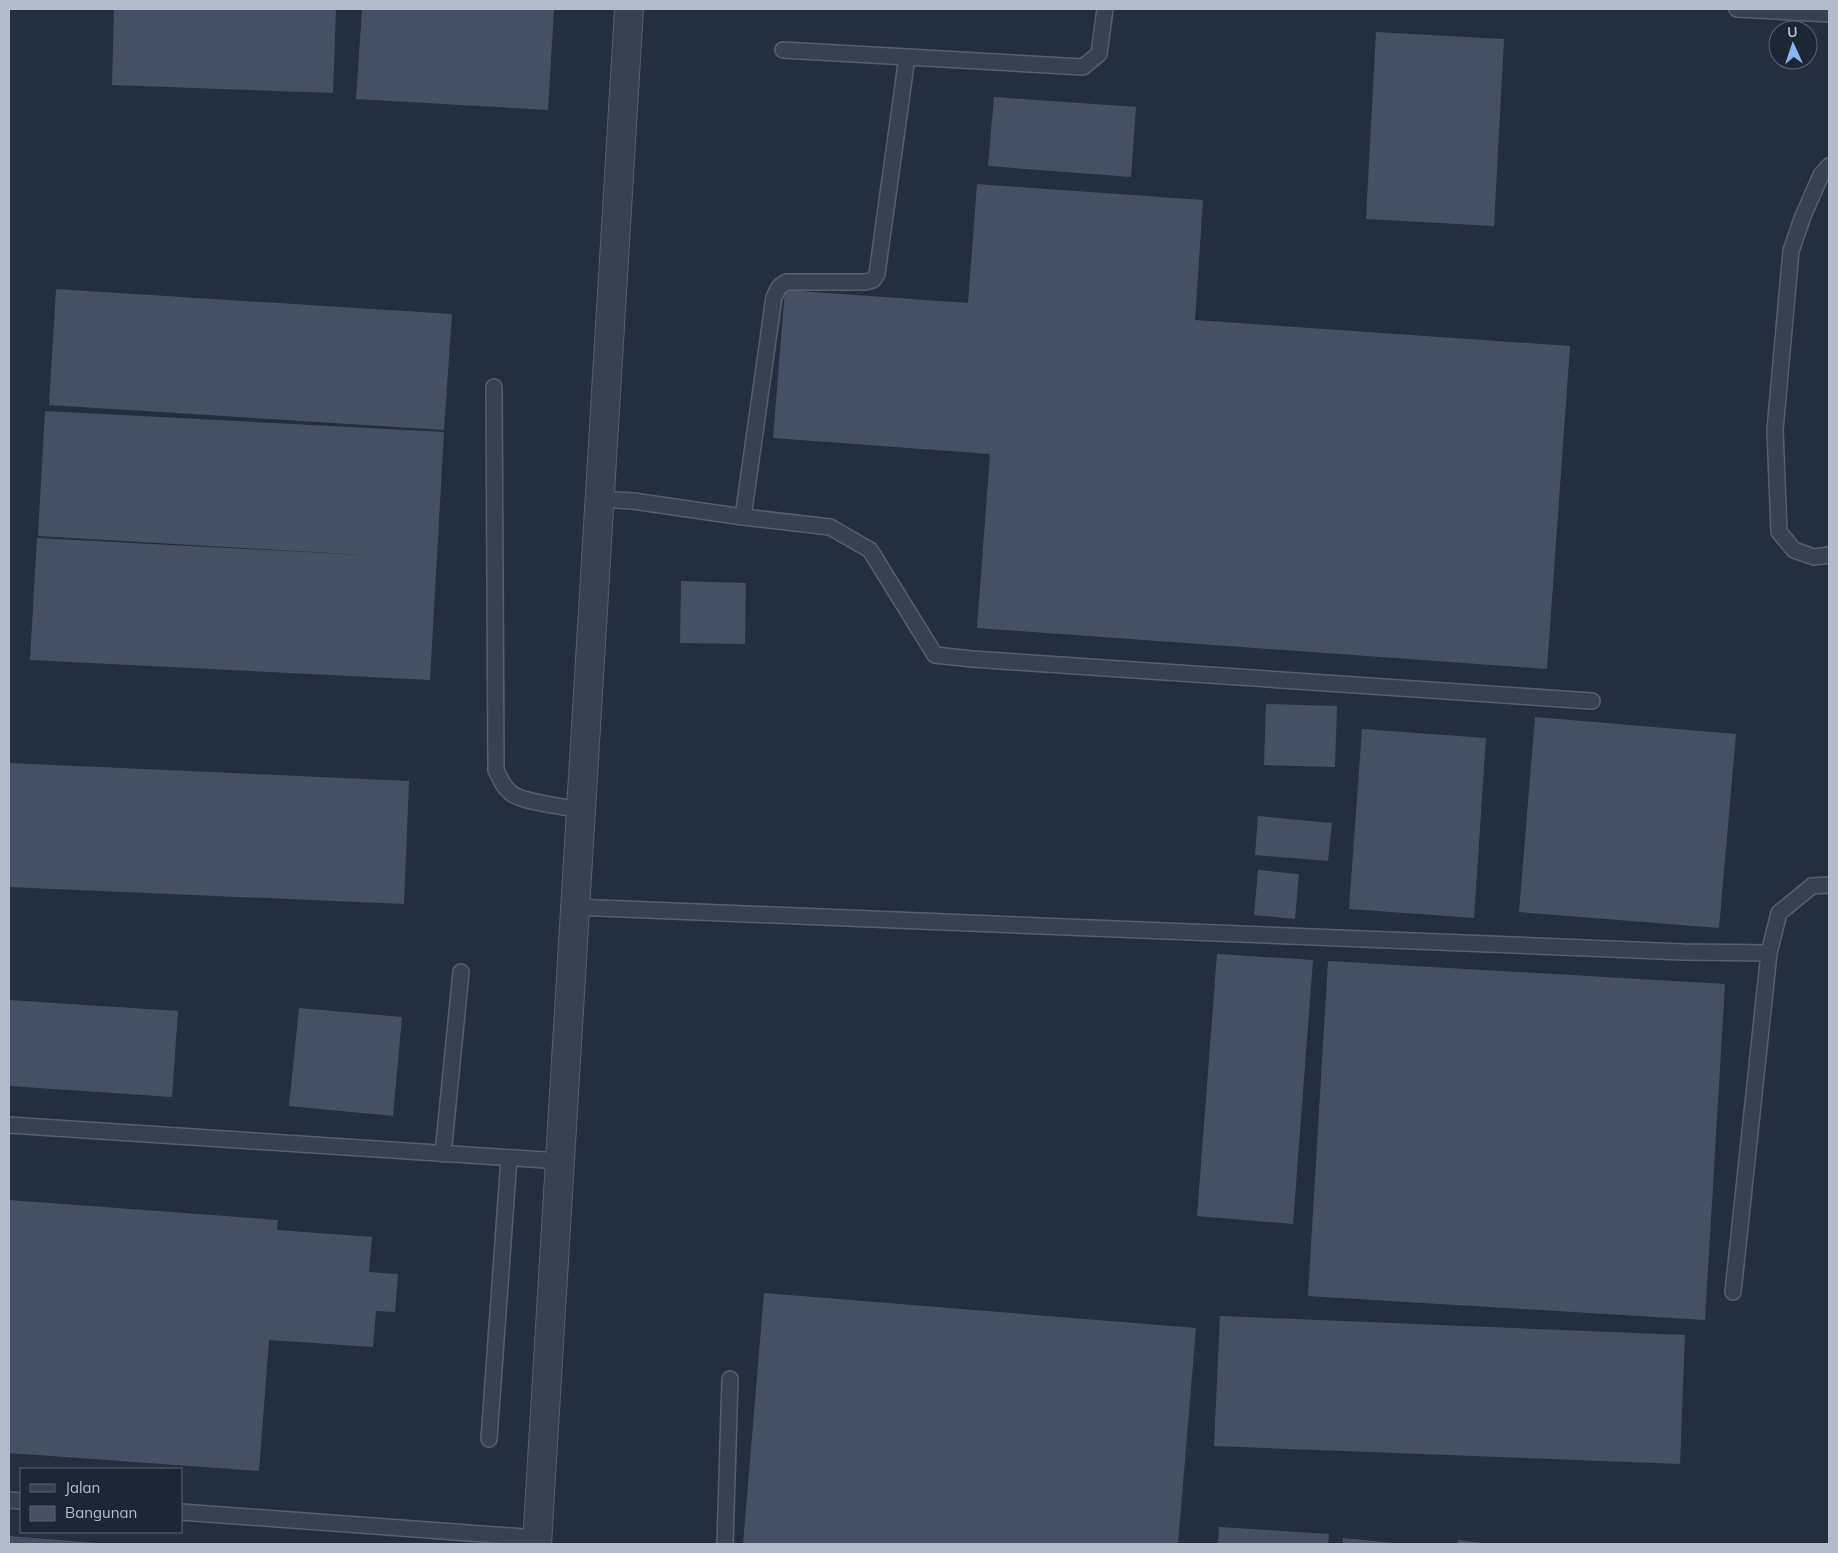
<svg xmlns="http://www.w3.org/2000/svg" width="1838" height="1553" viewBox="0 0 1838 1553" font-family="Mulish,sans-serif">
<rect width="100%" height="100%" fill="#242f3e"/>
<!-- building -->
<g fill="#455162">
<path d="M 114,9 L 336,9 L 333,93 L 112,85 Z"/>
<path d="M 362,9 L 554,9 L 548,110 L 356,99 Z"/>
<path d="M 1376,32 L 1504,39 L 1494,226 L 1366,219 Z"/>
<path d="M 994,97 L 1136,107 L 1131,177 L 988,166 Z"/>
<path d="M 977,184 L 1203,200 L 1195,320 L 1570,346 L 1547,669 L 977,628 L 990,454 L 773,438 L 785,290 L 968,303 Z"/>
<path d="M 56,289 L 452,314 L 444,430 L 49,405 Z"/>
<path d="M 45,411 L 444,432 L 430,680 L 30,660 L 37,538 L 381,556 L 38,536 Z"/>
<path d="M 681,581 L 746,583 L 745,644 L 680,643 Z"/>
<path d="M 1266,704 L 1337,706 L 1335,767 L 1264,765 Z"/>
<path d="M 1535,717 L 1736,734 L 1719,928 L 1519,912 Z"/>
<path d="M 1362,729 L 1486,738 L 1474,918 L 1349,909 Z"/>
<path d="M 9,763 L 409,781 L 404,904 L 9,887 Z"/>
<path d="M 1258,816 L 1332,823 L 1328,861 L 1255,855 Z"/>
<path d="M 1258,870 L 1299,874 L 1295,919 L 1254,915 Z"/>
<path d="M 1217,954 L 1313,960 L 1293,1224 L 1197,1216 Z"/>
<path d="M 1328,961 L 1725,984 L 1705,1320 L 1308,1296 Z"/>
<path d="M 9,1000 L 178,1011 L 172,1097 L 9,1086 Z"/>
<path d="M 299,1008 L 402,1017 L 393,1116 L 289,1106 Z"/>
<path d="M 9,1200 L 278,1220 L 277,1230 L 372,1237 L 369,1272 L 398,1274 L 395,1312 L 376,1311 L 373,1347 L 269,1340 L 259,1471 L 9,1453 Z"/>
<path d="M 764,1293 L 1196,1328 L 1178,1544 L 743,1544 Z"/>
<path d="M 1220,1316 L 1685,1335 L 1680,1464 L 1214,1446 Z"/>
<path d="M 1219,1527 L 1329,1534 L 1328,1544 L 1218,1544 Z"/>
<path d="M 9,1536 L 97,1543 L 97,1544 L 9,1544 Z"/>
<path d="M 1343,1538 L 1393,1543 L 1393,1544 L 1343,1544 Z"/>
<path d="M 1458,1540 L 1483,1543 L 1483,1544 L 1458,1544 Z"/>
</g>
<g fill="none" stroke-linecap="round" stroke-linejoin="round">
<defs>
<g id="lane">
<path d="M 1737,9 L 1829,14"/>
<path d="M 783,50 L 1083,67 L 1099,54 L 1105,9"/>
<path d="M 1829,166 L 1821,175 L 1803,216 L 1791,251 L 1775,430 L 1779,532 L 1794,550 L 1814,557 L 1829,555"/>
<path d="M 494,387 L 496,770 C 500,778 503,787 511,793 C 521,802 566,807 581,810"/>
<path d="M 599,499 L 633,501 L 743,517 L 830,527 L 870,550 L 935,655 L 972,659 L 1592,701"/>
<path d="M 743,517 L 774,297 L 779,287 L 786,282 L 865,282 L 873,280 L 877,274 L 907,57"/>
<path d="M 575,907 L 1684,952 L 1769,953 L 1779,913 L 1812,886 L 1829,885"/>
<path d="M 9,1125 L 560,1161"/>
<path d="M 443,1154 L 461,972"/>
<path d="M 1733,1292 L 1769,953"/>
<path d="M 489,1439 L 509,1158"/>
<path d="M 9,1500 L 21,1501"/>
<path d="M 181,1512 L 537,1538"/>
<path d="M 725,1544 L 730,1379"/>
</g>
<path id="street" d="M 537,1544 L 629,9"/>
</defs>
<!-- lane casing -->
<use href="#lane" stroke="#565f6c" stroke-width="18"/>
<!-- street casing -->
<use href="#street" stroke="#565f6c" stroke-width="30"/>
<!-- lane -->
<use href="#lane" stroke="#38414e" stroke-width="15"/>
<!-- street -->
<use href="#street" stroke="#38414e" stroke-width="28"/>
</g>
<!-- border -->
<rect width="1838" height="1553" fill="none" stroke="#b4bcc9" stroke-width="20"/>
<!-- legend -->
<rect x="20" y="1468" width="162" height="65" fill="#1d2633" stroke="#59626f"/>
<rect x="30" y="1484" width="25" height="8" fill="#38414e" stroke="#59626f"/>
<text x="65" y="1493" font-size="15" fill="#b4bcc9">Jalan</text>
<rect x="30" y="1506" width="25" height="15" fill="#455162" stroke="#59626f"/>
<text x="65" y="1518" font-size="15" fill="#b4bcc9">Bangunan</text>
<!-- north arrow -->
<g transform="translate(1793 45) rotate(357)"><circle r="24" fill="#1d2633" stroke="#59626f"/>
<path d="M0-4L9 19L0 12L-9 19Z" fill="#8ab4f8"/>
<text y="-8" font-size="14" font-weight="bold" text-anchor="middle" fill="#b4bcc9">U</text>
</g>
</svg>
